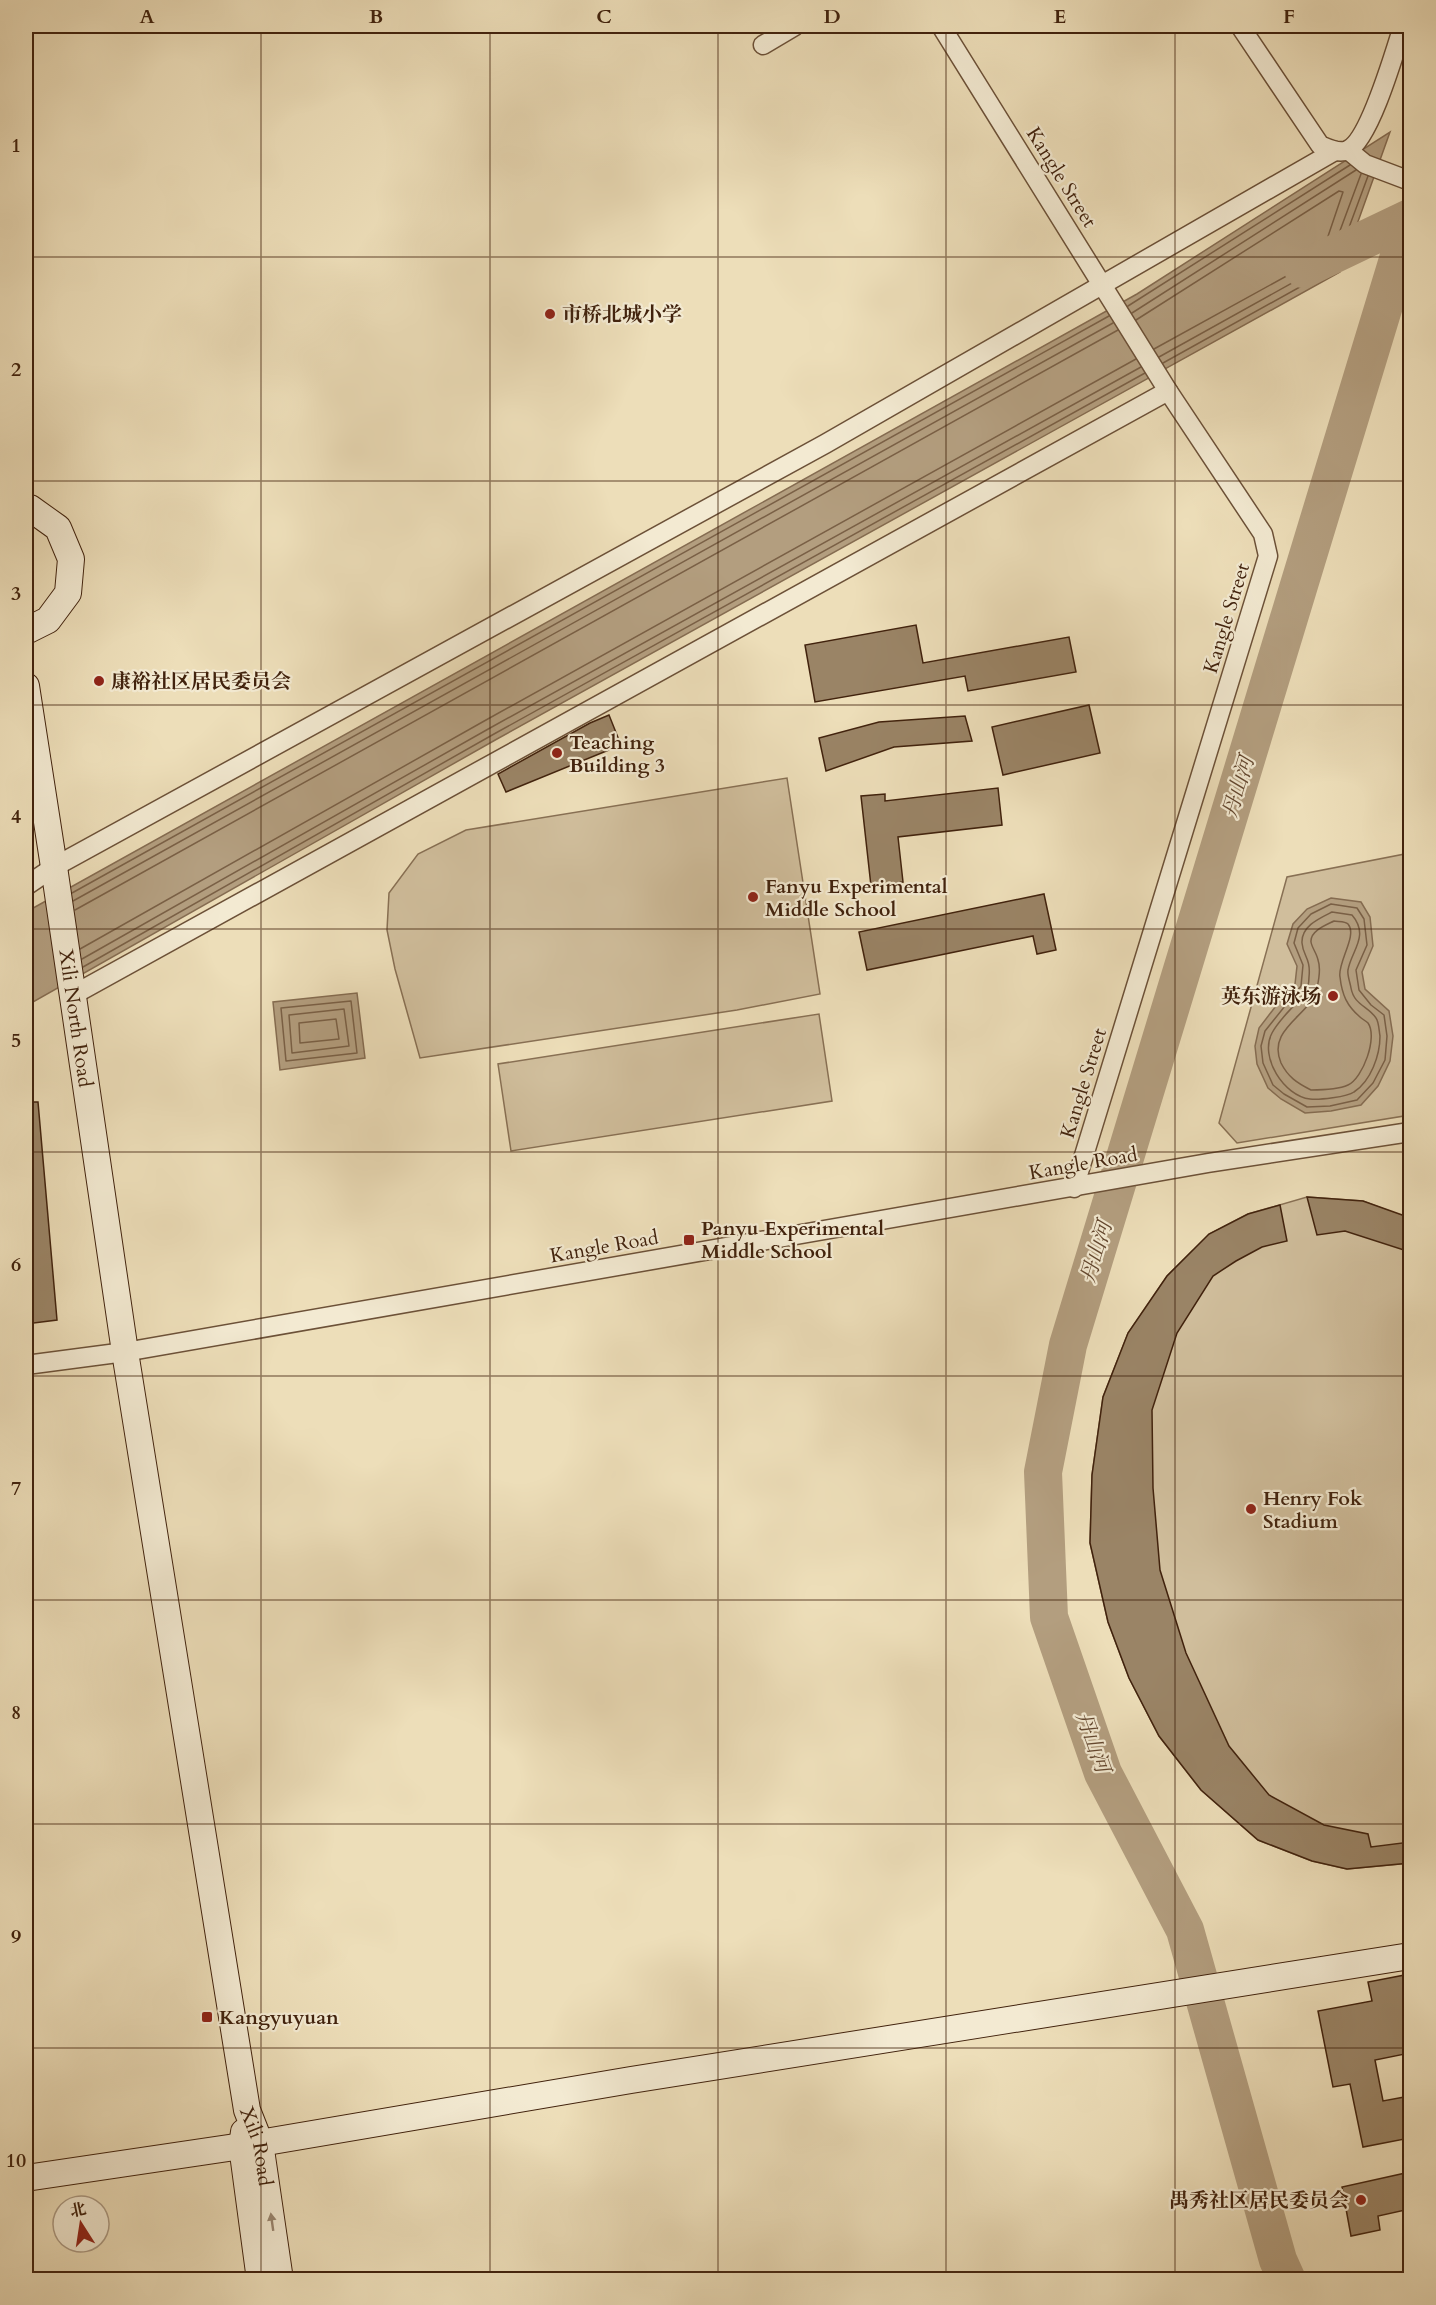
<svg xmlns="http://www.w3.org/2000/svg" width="1436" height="2305" viewBox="0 0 1436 2305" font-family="Cardo,'Noto Serif SC',serif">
<rect width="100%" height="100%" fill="#eddeb9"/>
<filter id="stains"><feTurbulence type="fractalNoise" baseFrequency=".00333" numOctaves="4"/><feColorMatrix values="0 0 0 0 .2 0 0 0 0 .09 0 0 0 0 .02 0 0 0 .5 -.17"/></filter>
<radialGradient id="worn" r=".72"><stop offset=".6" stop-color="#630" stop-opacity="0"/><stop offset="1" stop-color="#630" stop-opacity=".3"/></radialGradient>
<!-- green -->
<g fill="#d0be9c" stroke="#887054" stroke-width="1.5">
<path d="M 787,778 L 820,994 L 737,1010 L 420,1058 L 395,969 L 387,930 L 389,893 L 418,854 L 466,830 Z"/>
<path d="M 1410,853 L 1410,1115 L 1237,1143 L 1219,1123 L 1287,877 Z"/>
<path d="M 819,1014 L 832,1101 L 511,1151 L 498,1064 Z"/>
<path d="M 1307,1197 L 1363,1201 L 1410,1219 L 1410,1863 L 1347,1869 L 1312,1861 L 1258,1840 L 1201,1790 L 1159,1736 L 1129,1678 L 1108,1622 L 1090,1543 L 1092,1475 L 1103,1397 L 1128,1333 L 1167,1276 L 1209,1234 L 1248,1214 Z"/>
</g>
<!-- water -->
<g fill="#b39e7f" stroke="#856c51" stroke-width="1.5">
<path d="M 1390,132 L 1340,272 L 497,739 L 26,1006 L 26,912 L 1137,294 Z"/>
<path d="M 1331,898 L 1361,902 L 1370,917 L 1373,946 L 1362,972 L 1365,989 L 1389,1011 L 1393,1036 L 1390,1061 L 1378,1086 L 1361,1105 L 1331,1111 L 1305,1113 L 1281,1099 L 1268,1088 L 1257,1064 L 1255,1046 L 1259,1028 L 1279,1002 L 1295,984 L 1297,966 L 1287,944 L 1293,924 L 1307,909 Z"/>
<path d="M 357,993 L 365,1058 L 280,1070 L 273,1002 Z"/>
</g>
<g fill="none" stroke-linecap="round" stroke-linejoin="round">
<!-- shore -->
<g stroke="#7a6046" stroke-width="1.5">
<path d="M 1128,306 L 1350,165"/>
<path d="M 1132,313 L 1356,170"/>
<path d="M 1136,320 L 1339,191 L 1343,192 L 1321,257 L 1154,349"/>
<path d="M 1159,357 L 1328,263 L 1361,174"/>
<path d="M 1163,363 L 1334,268 L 1368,176"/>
<path d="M 72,893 L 1109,316"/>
<path d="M 73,901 L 1113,323"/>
<path d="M 1331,904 L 1357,908 L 1364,919 L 1367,945 L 1356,970 L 1359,990 L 1371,1005 L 1384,1015 L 1387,1036 L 1385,1060 L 1373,1083 L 1357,1100 L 1330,1106 L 1307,1107 L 1284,1094 L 1273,1085 L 1263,1063 L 1261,1046 L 1265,1031 L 1301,986 L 1303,965 L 1294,943 L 1298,928 L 1311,914 Z"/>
<path d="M 75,910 L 1118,330"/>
<path d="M 1332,912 L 1352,915 C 1370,936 1351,951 1348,970 C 1347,975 1350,982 1351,988 C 1354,1005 1368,1006 1376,1018 C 1379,1022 1379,1031 1380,1036 C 1380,1055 1371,1081 1354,1092 C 1347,1097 1319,1100 1310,1099 C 1284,1096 1259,1057 1272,1033 C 1280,1018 1294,1007 1304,994 C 1308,989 1309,984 1309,977 C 1311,958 1303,956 1302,943 C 1301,926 1320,918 1332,912 Z"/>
<path d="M 1334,921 C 1337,922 1345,921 1348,924 C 1358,935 1337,963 1340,977 C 1342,995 1347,1006 1360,1017 C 1362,1019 1366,1021 1368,1023 C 1378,1037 1363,1078 1348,1085 C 1337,1090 1322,1090 1311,1090 C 1297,1083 1288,1077 1281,1063 C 1266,1028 1312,1015 1317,988 C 1319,979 1321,968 1318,960 C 1317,954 1312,948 1311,942 C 1310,931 1326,925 1334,921 Z"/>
<path d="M 80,949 L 486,720 L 1136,359"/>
<path d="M 82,959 L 490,728 L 1141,367"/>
<path d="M 83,967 L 494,734 L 1145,373"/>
<path d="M 351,1001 L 357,1053 L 286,1061 L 281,1008 Z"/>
<path d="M 344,1009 L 349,1046 L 292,1053 L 289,1015 Z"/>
<path d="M 336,1019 L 339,1039 L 300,1043 L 299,1023 Z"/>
</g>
<!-- river -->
<g stroke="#b39e7f" stroke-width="38">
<path d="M 1303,269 L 1410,218"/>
<path d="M 1287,2280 L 1278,2260 L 1185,1930 L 1103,1773 L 1049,1617 L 1043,1472 L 1068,1345 L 1410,220"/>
</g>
</g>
<!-- building -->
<g fill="#9a8466" stroke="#41220d" stroke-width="1.5">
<path d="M 916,625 L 923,663 L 1069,637 L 1076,672 L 968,691 L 965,676 L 815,702 L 805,645 Z"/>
<path d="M 1089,705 L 1100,753 L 1003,775 L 992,727 Z"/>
<path d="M 609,715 L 621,745 L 506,792 L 498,774 L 590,723 Z"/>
<path d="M 965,716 L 972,741 L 894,747 L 826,771 L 819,738 L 879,722 Z"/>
<path d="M 998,788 L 1002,825 L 898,837 L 903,882 L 871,886 L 861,796 L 885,794 L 885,801 Z"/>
<path d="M 1044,894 L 1056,950 L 1037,954 L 1033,936 L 867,970 L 859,932 Z"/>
<path d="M 26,1102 L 38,1102 L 57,1320 L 26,1324 Z"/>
<path d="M 1307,1197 L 1363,1201 L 1405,1216 L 1410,1219 L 1410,1252 L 1345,1231 L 1317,1235 Z"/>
<path d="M 1280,1205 L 1287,1241 L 1262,1247 L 1236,1261 L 1213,1276 L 1177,1333 L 1152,1410 L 1153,1488 L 1160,1570 L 1186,1653 L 1229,1746 L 1269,1795 L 1324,1825 L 1368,1834 L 1371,1847 L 1410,1842 L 1410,1863 L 1347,1869 L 1312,1861 L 1258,1840 L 1201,1790 L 1159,1736 L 1129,1678 L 1108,1622 L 1090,1543 L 1092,1475 L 1103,1397 L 1128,1333 L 1167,1276 L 1209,1234 L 1248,1214 Z"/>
<path d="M 1410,1974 L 1410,2053 L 1375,2060 L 1383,2101 L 1410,2096 L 1410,2138 L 1363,2147 L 1350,2084 L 1333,2087 L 1318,2011 L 1372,2001 L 1368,1982 Z"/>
<path d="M 1410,2172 L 1410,2209 L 1378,2216 L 1380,2230 L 1351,2236 L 1342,2187 Z"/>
</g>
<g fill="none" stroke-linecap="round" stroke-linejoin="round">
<defs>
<g id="street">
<path d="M 941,26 L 1168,391 L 1263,534 L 1268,556 L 1074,1188"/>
<path d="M 1240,26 L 1320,145 C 1329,149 1339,154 1348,150 C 1370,139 1395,51 1403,26"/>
<path d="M 763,45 L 795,26"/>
<path d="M 1348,150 L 1365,164 L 1410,181"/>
<path d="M 26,886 L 54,867 L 825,444 L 1335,151"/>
<path d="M 73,995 L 1168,391"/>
<path d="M 26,1365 L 125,1352 L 1208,1163 L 1410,1132"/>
</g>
<g id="secondary">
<path d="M 26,507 L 30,508 L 58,528 L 71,559 L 68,593 L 48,620 L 26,631"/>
<path id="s1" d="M 26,686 L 54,867 L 125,1352 L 247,2110 L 260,2143 L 280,2280"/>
<path d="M 244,2132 L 242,2146 L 260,2280"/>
<path d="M 26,2178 L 242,2146 L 631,2080 L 1410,1956"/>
</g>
</defs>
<!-- street casing -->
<use href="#street" stroke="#6c5138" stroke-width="21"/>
<!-- secondary casing -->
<use href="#secondary" stroke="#41220d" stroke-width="28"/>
<!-- street -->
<use href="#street" stroke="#f3ead2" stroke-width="18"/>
<!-- secondary -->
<use href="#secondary" stroke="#f3ead2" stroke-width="26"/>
</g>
<!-- one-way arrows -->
<defs><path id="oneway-solid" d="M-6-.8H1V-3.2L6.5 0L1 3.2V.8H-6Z" transform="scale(1.5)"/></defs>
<use fill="#9a8670" href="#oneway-solid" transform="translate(272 2222) rotate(-98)"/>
<!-- grid -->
<path fill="none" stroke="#41220d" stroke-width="1.5" stroke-opacity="0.55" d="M 261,26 L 261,2280M 490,26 L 490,2280M 718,26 L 718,2280M 946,26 L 946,2280M 1175,26 L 1175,2280M 26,257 L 1410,257M 26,481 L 1410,481M 26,705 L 1410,705M 26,929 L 1410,929M 26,1152 L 1410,1152M 26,1376 L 1410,1376M 26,1600 L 1410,1600M 26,1824 L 1410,1824M 26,2048 L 1410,2048"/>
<!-- markers -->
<g fill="#8f2418" stroke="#f3ead2" stroke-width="2">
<circle cx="550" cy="314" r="6"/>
<circle cx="99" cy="681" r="6"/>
<circle cx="557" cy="753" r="6"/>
<circle cx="753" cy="897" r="6"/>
<circle cx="1333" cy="996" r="6"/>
<rect x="683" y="1234" width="12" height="12" rx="3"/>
<circle cx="1251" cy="1509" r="6"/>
<rect x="201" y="2011" width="12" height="12" rx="3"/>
<circle cx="1361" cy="2200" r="6"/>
</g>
<g text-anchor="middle" stroke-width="4.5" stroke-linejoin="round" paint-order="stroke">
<!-- street labels -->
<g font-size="20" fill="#41220d" stroke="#f3ead2">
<text transform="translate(1062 177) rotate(58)" y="7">Kangle Street</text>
<text transform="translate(1226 618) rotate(-73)" y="7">Kangle Street</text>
<text dy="7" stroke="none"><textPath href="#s1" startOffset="336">Xili North Road</textPath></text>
<text transform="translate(1083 1083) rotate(-73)" y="7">Kangle Street</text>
<text transform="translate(1083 1163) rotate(-10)" y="7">Kangle Road</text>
<text transform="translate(604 1246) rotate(-10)" y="7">Kangle Road</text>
<text dy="7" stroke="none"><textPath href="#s1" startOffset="1479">Xili Road</textPath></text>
</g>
<!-- poi labels -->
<g font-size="20" font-weight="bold" fill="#41220d" stroke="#f3ead2" text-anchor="start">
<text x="562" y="321">市桥北城小学</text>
<text x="111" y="688">康裕社区居民委员会</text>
<text x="569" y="749">Teaching<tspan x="569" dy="23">Building 3</tspan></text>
<text x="765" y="893">Fanyu Experimental<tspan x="765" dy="23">Middle School</tspan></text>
<text x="1321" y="1003" text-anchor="end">英东游泳场</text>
<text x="701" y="1235">Panyu Experimental<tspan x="701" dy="23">Middle School</tspan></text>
<text x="1263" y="1505">Henry Fok<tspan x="1263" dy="23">Stadium</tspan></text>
<text x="219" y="2024">Kangyuyuan</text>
<text x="1349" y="2207" text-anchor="end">禺秀社区居民委员会</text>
</g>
<!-- water labels -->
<g font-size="21" font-style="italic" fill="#63472f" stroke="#f3ead2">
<text transform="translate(1238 787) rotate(-73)" y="7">丹山河</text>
<text transform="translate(1096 1252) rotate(-73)" y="7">丹山河</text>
<text transform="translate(1093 1742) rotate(70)" y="7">丹山河</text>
</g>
</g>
<!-- margin -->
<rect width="1436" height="2305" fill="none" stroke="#eddeb9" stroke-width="66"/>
<!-- north arrow -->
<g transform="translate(81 2224) rotate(348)"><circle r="28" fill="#f3ead2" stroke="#ac9a83" stroke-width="1.5"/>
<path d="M0-4.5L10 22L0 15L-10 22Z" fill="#8f2418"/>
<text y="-9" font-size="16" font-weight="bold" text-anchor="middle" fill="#41220d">北</text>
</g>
<rect x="33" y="33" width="1370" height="2239" fill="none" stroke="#41220d" stroke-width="2"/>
<g font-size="20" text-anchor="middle" font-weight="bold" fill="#41220d">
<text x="147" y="23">A</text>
<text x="376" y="23">B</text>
<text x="604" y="23">C</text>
<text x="832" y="23">D</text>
<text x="1060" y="23">E</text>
<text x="1289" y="23">F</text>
<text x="16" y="152">1</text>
<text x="16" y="376">2</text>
<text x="16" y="600">3</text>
<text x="16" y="823">4</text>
<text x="16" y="1047">5</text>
<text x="16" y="1271">6</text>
<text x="16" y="1495">7</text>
<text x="16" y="1719">8</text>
<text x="16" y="1943">9</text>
<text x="16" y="2167">10</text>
</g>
<rect width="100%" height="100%" filter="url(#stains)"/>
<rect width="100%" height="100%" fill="url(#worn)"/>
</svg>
